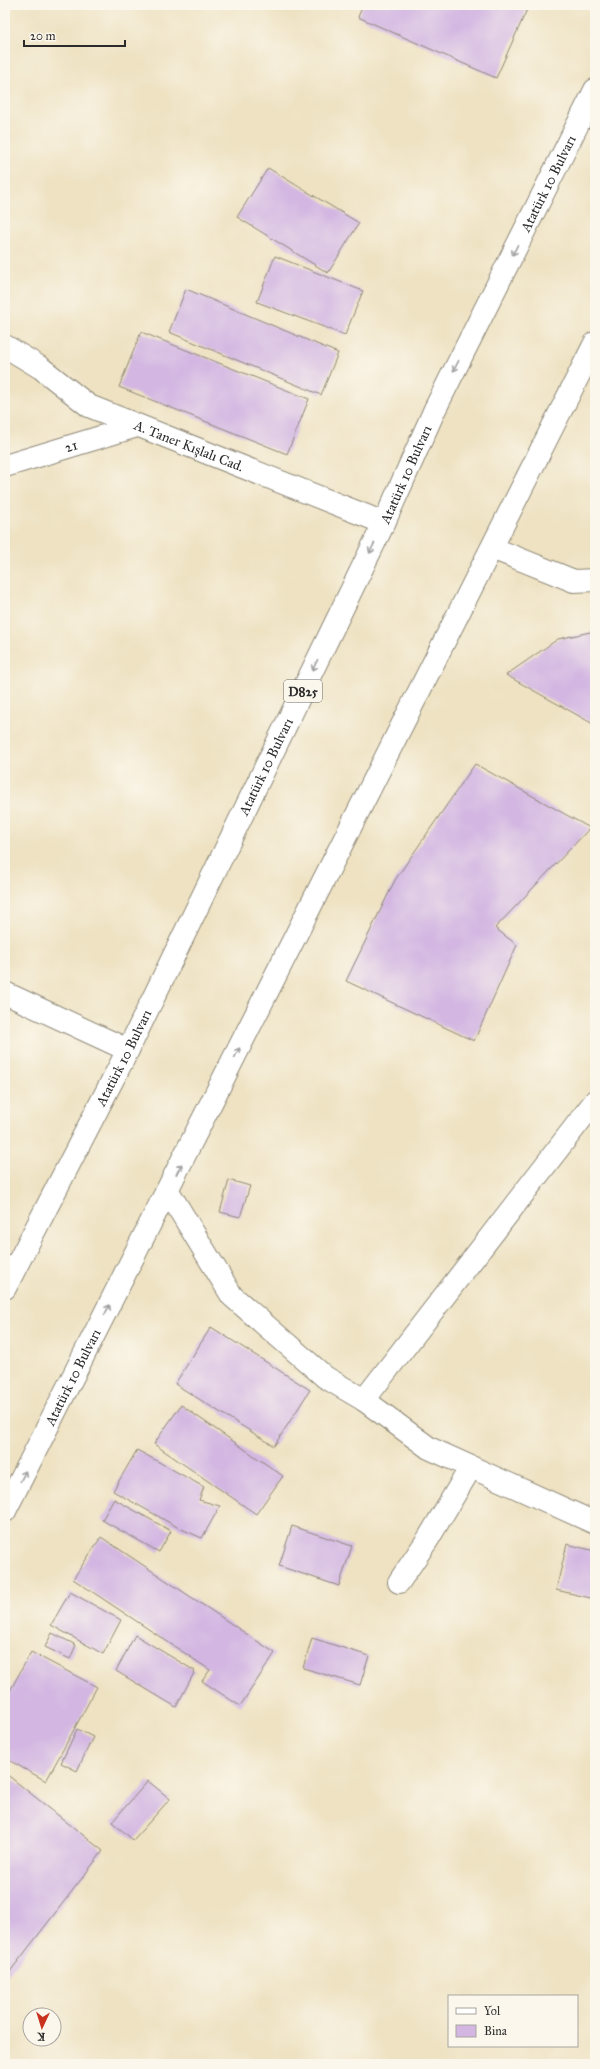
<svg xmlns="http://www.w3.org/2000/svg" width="600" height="2069" viewBox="0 0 600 2069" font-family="'IM FELL Great Primer',serif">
<rect width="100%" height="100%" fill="#fbf7ec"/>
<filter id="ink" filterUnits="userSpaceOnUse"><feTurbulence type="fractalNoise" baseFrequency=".025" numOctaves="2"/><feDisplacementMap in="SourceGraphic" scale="8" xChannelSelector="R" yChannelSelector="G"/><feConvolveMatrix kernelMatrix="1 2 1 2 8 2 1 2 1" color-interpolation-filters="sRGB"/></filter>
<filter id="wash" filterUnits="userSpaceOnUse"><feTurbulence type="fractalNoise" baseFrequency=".012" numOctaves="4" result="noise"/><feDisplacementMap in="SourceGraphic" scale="16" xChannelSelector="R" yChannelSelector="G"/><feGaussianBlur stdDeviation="0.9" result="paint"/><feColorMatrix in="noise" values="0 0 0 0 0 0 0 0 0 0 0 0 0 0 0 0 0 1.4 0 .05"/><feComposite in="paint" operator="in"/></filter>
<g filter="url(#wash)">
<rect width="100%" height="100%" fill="#eee2c2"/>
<g id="blocks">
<!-- building -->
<g fill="#d3b7e2">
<path d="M 363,5 L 529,5 L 496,78 L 358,17 Z"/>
<path d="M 268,168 L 359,223 L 328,273 L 237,217 Z"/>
<path d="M 275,256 L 363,291 L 345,335 L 257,302 Z"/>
<path d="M 186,289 L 338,353 L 321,395 L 169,332 Z"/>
<path d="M 141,332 L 309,399 L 287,454 L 119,387 Z"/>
<path d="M 595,631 L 595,725 L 506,675 L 558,639 Z"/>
<path d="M 475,764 L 590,828 L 495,928 L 517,945 L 474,1041 L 346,981 L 395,880 Z"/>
<path d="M 229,1180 L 250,1186 L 240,1217 L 220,1212 Z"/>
<path d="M 211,1327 L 310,1390 L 274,1446 L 175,1384 Z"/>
<path d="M 181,1405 L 283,1476 L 256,1514 L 154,1444 Z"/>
<path d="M 137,1450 L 204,1487 L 199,1500 L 220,1506 L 202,1538 L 179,1528 L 113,1491 Z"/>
<path d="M 114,1499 L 171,1531 L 159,1552 L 102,1520 Z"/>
<path d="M 292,1526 L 352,1546 L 339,1586 L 279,1566 Z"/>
<path d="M 101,1537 L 275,1653 L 240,1706 L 202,1681 L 210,1670 L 73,1579 Z"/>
<path d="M 567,1544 L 595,1551 L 595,1599 L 556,1590 Z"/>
<path d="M 70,1592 L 121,1620 L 103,1654 L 51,1625 Z"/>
<path d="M 52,1633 L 76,1645 L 70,1659 L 45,1647 Z"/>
<path d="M 135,1635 L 195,1671 L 176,1707 L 116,1671 Z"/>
<path d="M 312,1638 L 369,1656 L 360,1685 L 303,1668 Z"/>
<path d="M 31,1652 L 97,1687 L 46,1781 L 5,1758 L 5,1700 Z"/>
<path d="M 77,1729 L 93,1737 L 77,1771 L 61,1763 Z"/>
<path d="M 5,1773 L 103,1851 L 5,1978 Z"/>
<path d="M 148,1781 L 170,1799 L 133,1840 L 112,1822 Z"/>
</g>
</g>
</g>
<g filter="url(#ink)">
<use href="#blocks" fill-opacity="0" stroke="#8c8676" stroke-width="1"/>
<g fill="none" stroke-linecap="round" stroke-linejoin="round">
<defs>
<g id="minor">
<path id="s1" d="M 5,346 L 41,368 L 89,406 L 384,523"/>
<path id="s2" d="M 5,466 L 137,426"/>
<path d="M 492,548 L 574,581 L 595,580"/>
<path d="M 5,993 L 128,1050"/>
<path d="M 168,1191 L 232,1296 L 325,1377 L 364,1400 L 429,1448 L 595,1523"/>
<path d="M 364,1400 L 595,1101"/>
<path d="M 399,1582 L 428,1539 L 471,1467"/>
</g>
<g id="trunk">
<path id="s3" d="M 5,1288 L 128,1050 L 384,523 L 435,409 L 595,90"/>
<path id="s4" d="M 5,1511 L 595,343"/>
</g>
</defs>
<!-- minor casing -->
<use href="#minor" stroke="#8c8676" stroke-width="24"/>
<!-- trunk casing -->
<use href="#trunk" stroke="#8c8676" stroke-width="24"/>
<!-- minor -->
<use href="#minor" stroke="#fff" stroke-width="22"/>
<!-- trunk -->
<use href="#trunk" stroke="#fff" stroke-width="22"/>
</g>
<!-- one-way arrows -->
<defs><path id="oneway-shaft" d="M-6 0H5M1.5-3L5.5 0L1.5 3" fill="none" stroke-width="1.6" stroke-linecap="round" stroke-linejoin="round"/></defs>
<g stroke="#a0a0a0">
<use href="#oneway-shaft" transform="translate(515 250) rotate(117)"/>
<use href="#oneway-shaft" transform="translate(456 366) rotate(117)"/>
<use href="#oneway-shaft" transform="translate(372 548) rotate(116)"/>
<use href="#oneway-shaft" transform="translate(315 665) rotate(116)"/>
<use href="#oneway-shaft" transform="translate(237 1053) rotate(-63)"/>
<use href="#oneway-shaft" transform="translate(179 1169) rotate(-63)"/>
<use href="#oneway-shaft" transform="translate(107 1310) rotate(-63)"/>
<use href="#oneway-shaft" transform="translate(23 1476) rotate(-63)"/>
</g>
</g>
<g text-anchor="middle" stroke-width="3" stroke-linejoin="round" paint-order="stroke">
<!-- shield labels -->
<rect fill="#fbf7ec" stroke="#696865" stroke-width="1" x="284" y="680" width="38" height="22" rx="3"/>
<g font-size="13" font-weight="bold" fill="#2b2b2b">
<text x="303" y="696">D825</text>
</g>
<!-- street labels -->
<g font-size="14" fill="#2b2b2b" stroke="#fbf7ec">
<text dy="5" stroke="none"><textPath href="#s3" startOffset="1231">Atatürk 10 Bulvarı</textPath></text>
<text dy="5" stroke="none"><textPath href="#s2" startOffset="69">21</textPath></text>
<text dy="5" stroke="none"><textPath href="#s1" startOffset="211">A. Taner Kışlalı Cad.</textPath></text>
<text dy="5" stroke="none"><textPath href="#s3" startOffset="907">Atatürk 10 Bulvarı</textPath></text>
<text dy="5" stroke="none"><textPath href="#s3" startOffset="583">Atatürk 10 Bulvarı</textPath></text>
<text dy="5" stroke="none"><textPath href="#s3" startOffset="259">Atatürk 10 Bulvarı</textPath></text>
<text dy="5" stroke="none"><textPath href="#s4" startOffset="150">Atatürk 10 Bulvarı</textPath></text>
</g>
</g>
<!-- margin -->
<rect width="600" height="2069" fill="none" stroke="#fbf7ec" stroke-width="20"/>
<!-- legend -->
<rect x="448" y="1995" width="130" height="52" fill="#fbf7ec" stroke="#a8a59f"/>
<rect x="456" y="2008" width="20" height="6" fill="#ffffff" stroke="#a8a59f"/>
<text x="484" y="2015" font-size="12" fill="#2b2b2b">Yol</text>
<rect x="456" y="2025" width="20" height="12" fill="#d3b7e2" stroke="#a8a59f"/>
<text x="484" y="2035" font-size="12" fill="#2b2b2b">Bina</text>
<!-- north arrow -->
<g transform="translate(42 2027) rotate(184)"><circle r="19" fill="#fbf7ec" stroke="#a8a59f"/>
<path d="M0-3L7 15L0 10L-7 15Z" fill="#c8321e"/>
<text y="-6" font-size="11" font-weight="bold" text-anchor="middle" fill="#2b2b2b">K</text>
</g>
<!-- scale -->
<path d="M24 40v6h101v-6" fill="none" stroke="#2b2b2b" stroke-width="2"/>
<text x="30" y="40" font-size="12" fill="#2b2b2b" stroke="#fbf7ec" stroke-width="3" paint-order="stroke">20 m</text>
</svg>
